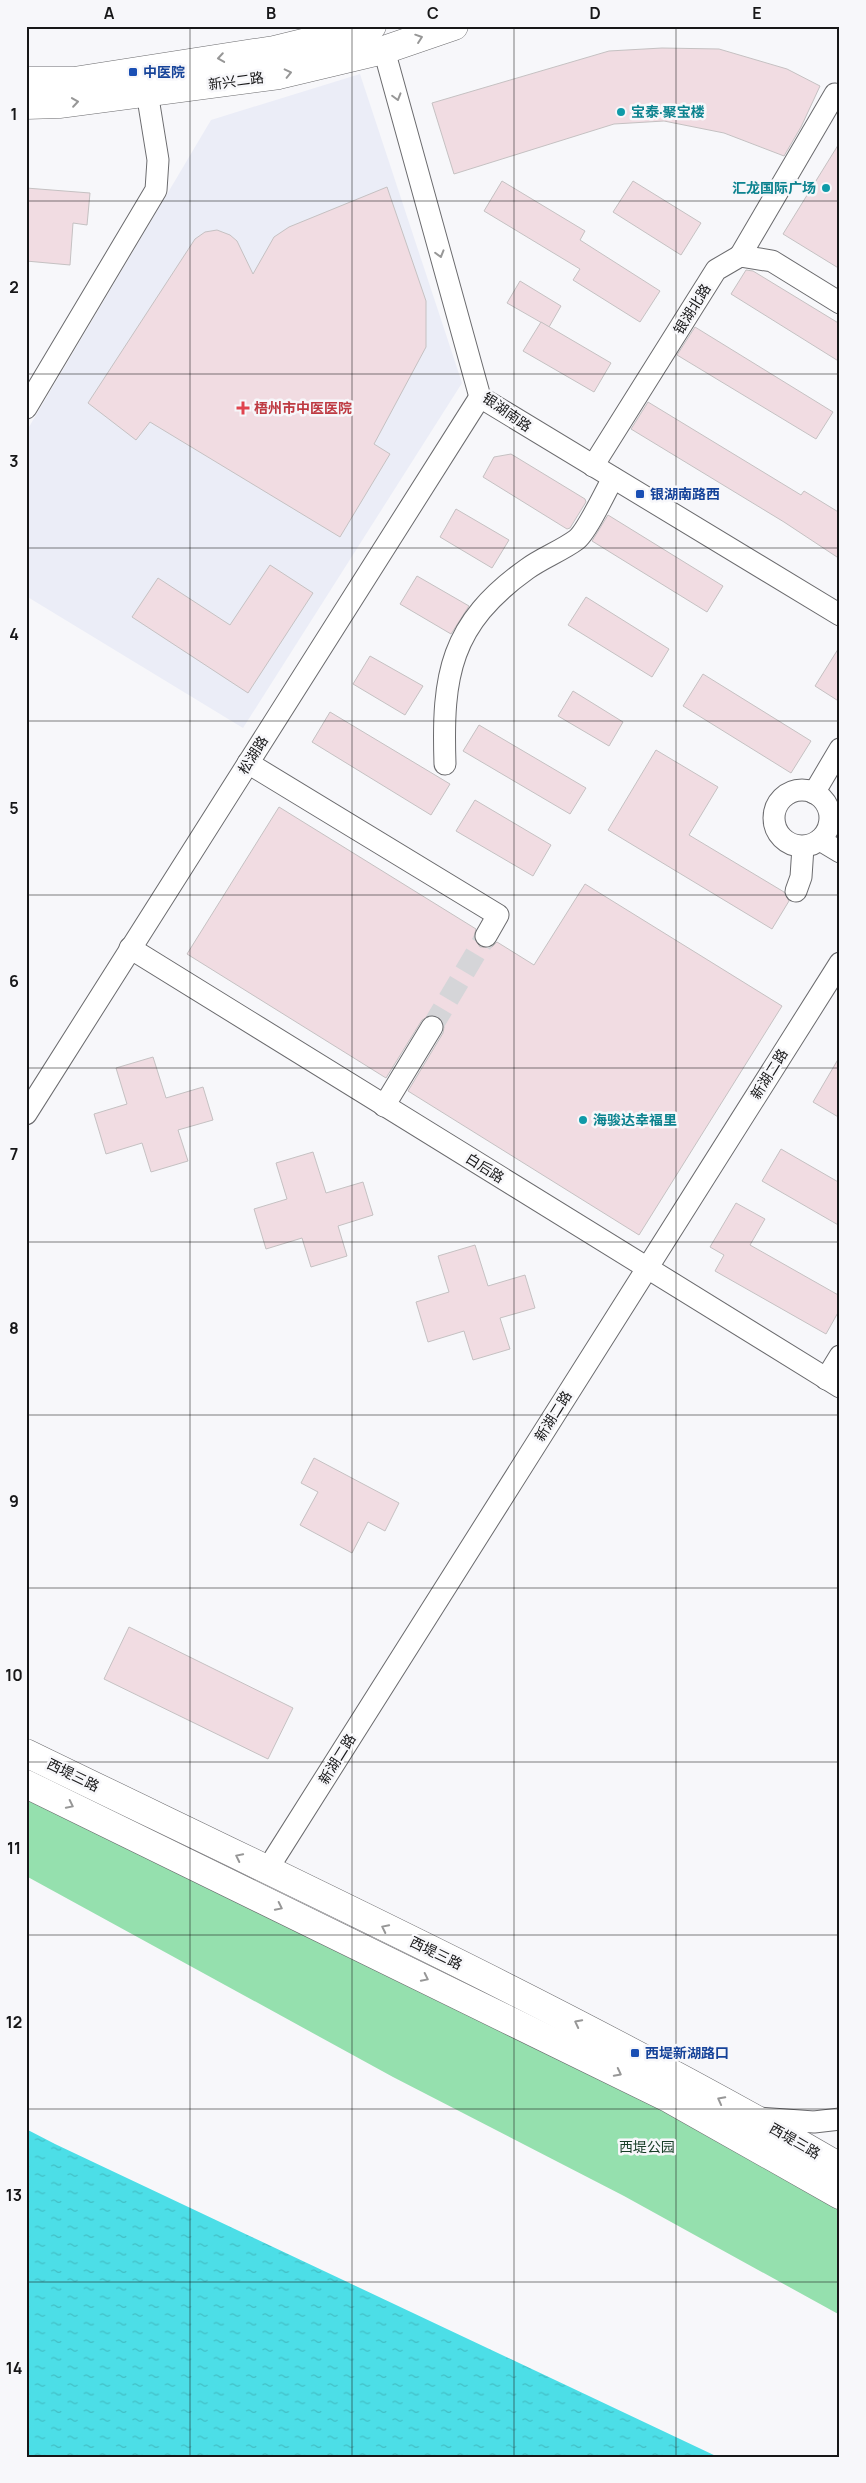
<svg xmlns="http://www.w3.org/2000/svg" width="866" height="2483" viewBox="0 0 866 2483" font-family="Manrope,'Noto Sans SC',sans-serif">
<defs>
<pattern id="water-ripples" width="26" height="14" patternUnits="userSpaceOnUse" patternTransform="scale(1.25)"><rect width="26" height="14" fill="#4cdee7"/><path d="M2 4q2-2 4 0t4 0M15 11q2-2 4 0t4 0" fill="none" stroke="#42bec5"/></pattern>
</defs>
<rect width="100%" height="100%" fill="#f7f7fa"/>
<!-- built -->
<path fill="#ebedf7" d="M 360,74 L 462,383 L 243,728 L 26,596 L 26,432 L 211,120 Z"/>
<!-- green -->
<path fill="#95e0ae" d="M 26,1784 L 840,2195 L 840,2315 L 624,2196 L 393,2077 L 26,1876 Z"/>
<!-- water -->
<path fill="url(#water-ripples)" d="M 26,2129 L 55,2144 L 718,2457 L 26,2457 Z"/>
<!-- building -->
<g fill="#f1dce2" stroke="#c5c1c2">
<path d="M 662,48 L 719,49 L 787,69 L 820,86 L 801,127 L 784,156 L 724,133 L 664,121 L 614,124 L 454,174 L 432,103 L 609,51 Z"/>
<path d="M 840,142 L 840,269 L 783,234 Z"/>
<path d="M 502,181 L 585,231 L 580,240 L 660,291 L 640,322 L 573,280 L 580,269 L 484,211 Z"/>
<path d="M 633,181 L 701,223 L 681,255 L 613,212 Z"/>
<path d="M 387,187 L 426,301 L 426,347 L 374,444 L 390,454 L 340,537 L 150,422 L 136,440 L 88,403 L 195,239 L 205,232 L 217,230 L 230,235 L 237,241 L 253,274 L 274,237 L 289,227 Z"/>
<path d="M 26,188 L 90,193 L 87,225 L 73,223 L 70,265 L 26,261 Z"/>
<path d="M 746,270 L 753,271 L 840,324 L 840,362 L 731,294 Z"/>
<path d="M 520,281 L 561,306 L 549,327 L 507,303 Z"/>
<path d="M 541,322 L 611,363 L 594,392 L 523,351 Z"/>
<path d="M 695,327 L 833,412 L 816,439 L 677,355 Z"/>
<path d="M 648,402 L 801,495 L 804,491 L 840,513 L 840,559 L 784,522 L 631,429 Z"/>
<path d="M 511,454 L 585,499 L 586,502 L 570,528 L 567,529 L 483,477 L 494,457 Z"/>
<path d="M 456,509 L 509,540 L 492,568 L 440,537 Z"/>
<path d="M 608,515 L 723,586 L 707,612 L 592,541 Z"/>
<path d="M 270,565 L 313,593 L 248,693 L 132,617 L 158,578 L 230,625 Z"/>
<path d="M 417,576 L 469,606 L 451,634 L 400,604 Z"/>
<path d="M 586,597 L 669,649 L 652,677 L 568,625 Z"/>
<path d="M 840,646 L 840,702 L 815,686 Z"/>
<path d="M 370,656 L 423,686 L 405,715 L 353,684 Z"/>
<path d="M 703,674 L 811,741 L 791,773 L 683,706 Z"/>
<path d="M 573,691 L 623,722 L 609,746 L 558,716 Z"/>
<path d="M 330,712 L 450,784 L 431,815 L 312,742 Z"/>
<path d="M 479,725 L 586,788 L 570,814 L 463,751 Z"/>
<path d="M 656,750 L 718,787 L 689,835 L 784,892 L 789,901 L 772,929 L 608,830 Z"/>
<path d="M 475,800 L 551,845 L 533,876 L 456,831 Z"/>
<path d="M 279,807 L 476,929 L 474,937 L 480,947 L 492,947 L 497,942 L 534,965 L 585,884 L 782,1006 L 639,1235 L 408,1091 L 443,1033 L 444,1027 L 439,1017 L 432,1015 L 422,1020 L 386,1078 L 187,954 Z"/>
<path d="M 840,1056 L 840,1118 L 813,1102 Z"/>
<path d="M 153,1057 L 166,1098 L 203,1087 L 213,1120 L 178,1130 L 188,1161 L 151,1172 L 142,1143 L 106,1154 L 94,1114 L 127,1104 L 116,1068 Z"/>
<path d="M 781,1149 L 840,1183 L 840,1226 L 762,1181 Z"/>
<path d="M 313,1152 L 326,1193 L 363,1182 L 373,1215 L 338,1226 L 347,1256 L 311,1267 L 302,1238 L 266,1249 L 254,1209 L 287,1199 L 276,1163 Z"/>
<path d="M 736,1203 L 765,1219 L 750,1245 L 840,1296 L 840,1309 L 826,1334 L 715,1271 L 724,1255 L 710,1247 Z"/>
<path d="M 475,1245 L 488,1286 L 525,1275 L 535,1308 L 500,1318 L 510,1349 L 473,1360 L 464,1331 L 428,1342 L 416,1302 L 449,1292 L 438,1256 Z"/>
<path d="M 314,1458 L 399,1503 L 385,1531 L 368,1522 L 352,1553 L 300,1525 L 318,1492 L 301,1483 Z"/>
<path d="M 129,1627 L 293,1708 L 268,1759 L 104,1679 Z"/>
</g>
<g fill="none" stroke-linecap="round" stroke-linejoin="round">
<!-- minor-tunnel -->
<path stroke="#d5d5d8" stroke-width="21" stroke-dasharray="21 11" stroke-linecap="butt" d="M 432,1027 L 486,936"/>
<defs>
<g id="minor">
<path d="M 384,50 L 480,397 L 840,615"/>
<path d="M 740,256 L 835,94"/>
<path d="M 26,408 L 156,190 L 158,160 L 147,92"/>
<path d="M 593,466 L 716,270 L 740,256 L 772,261 L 840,303"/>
<path d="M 248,763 L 498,915 L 486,936"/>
<path d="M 445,764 C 442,675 450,624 527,569 C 542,558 561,551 576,540 C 586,533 606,491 613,478"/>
<circle cx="802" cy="818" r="28"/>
<path d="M 814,793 L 840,749"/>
<path d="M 820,840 L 840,852"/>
<path d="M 796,891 L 801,877 L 803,847"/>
<path d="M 130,948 L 840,1387"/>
<path d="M 384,1106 L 432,1027"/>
<path d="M 26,1114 L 480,397"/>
<path d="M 826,1379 L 840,1356"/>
<path d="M 267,1870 L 840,963"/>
<path d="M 758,2118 L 814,2122 L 840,2119"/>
</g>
<g id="major">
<path d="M 26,81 L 74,81 L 274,50 L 372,26"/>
<path d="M 26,105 L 59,104 L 279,75 L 384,50 L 454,26"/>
<path d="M 26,1753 C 300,1886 576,2014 840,2167"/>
<path d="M 26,1784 L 670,2099 L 840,2195"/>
</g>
</defs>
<!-- minor casing -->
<use href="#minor" stroke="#6b6b6e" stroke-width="23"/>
<!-- major casing -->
<use href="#major" stroke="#6b6b6e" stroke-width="29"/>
<!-- minor -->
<use href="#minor" stroke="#fff" stroke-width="21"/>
<!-- major -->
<use href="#major" stroke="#fff" stroke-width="28"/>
</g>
<!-- one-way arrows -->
<defs><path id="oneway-chevron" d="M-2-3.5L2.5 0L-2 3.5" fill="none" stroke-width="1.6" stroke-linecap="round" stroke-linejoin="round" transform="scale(1.25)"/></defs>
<g stroke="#979797">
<use href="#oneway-chevron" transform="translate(419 38) rotate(-19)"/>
<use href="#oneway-chevron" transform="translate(221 58) rotate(171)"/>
<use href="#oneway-chevron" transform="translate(288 73) rotate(-13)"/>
<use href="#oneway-chevron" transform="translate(397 97) rotate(74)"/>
<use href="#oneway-chevron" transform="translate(75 102) rotate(-8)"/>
<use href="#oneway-chevron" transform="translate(440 254) rotate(74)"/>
<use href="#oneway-chevron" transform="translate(70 1805) rotate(26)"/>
<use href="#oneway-chevron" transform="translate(239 1857) rotate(-154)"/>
<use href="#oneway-chevron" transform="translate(279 1907) rotate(26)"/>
<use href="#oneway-chevron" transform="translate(385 1928) rotate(-154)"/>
<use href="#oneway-chevron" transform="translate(425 1978) rotate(26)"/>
<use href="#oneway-chevron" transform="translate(578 2023) rotate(-153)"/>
<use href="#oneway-chevron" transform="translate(618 2073) rotate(27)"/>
<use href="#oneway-chevron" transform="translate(721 2100) rotate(-152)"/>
</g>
<!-- grid -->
<path fill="none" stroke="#171718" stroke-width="1" stroke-opacity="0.55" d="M 190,26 L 190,2457M 352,26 L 352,2457M 514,26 L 514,2457M 676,26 L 676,2457M 26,201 L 840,201M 26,374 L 840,374M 26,548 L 840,548M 26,721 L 840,721M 26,895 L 840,895M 26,1068 L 840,1068M 26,1242 L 840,1242M 26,1415 L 840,1415M 26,1588 L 840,1588M 26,1762 L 840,1762M 26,1935 L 840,1935M 26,2109 L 840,2109M 26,2282 L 840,2282"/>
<!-- markers -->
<g fill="#1a4fb4" stroke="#f7f7fa" stroke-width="2">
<rect x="128" y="67" width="10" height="10" rx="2.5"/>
<rect x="635" y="489" width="10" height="10" rx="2.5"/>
<rect x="630" y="2048" width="10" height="10" rx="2.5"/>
</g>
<g fill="#0f9aa8" stroke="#f7f7fa" stroke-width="2">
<circle cx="621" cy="112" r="5"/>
<circle cx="826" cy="188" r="5"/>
<circle cx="583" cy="1120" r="5"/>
</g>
<path fill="#e0444e" stroke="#f7f7fa" stroke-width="2" d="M240.5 400.5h5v5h5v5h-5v5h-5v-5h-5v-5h5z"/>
<g text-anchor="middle" stroke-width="5" stroke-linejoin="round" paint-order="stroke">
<!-- transit labels -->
<g font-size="14" font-weight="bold" fill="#164399" stroke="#f7f7fa" text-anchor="start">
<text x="143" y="77">中医院</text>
<text x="650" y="499">银湖南路西</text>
<text x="645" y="2058">西堤新湖路口</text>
</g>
<!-- street labels -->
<g font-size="14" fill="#171718" stroke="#f7f7fa">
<text transform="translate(236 81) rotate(-8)" y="5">新兴二路</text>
<text transform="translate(692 309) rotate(-58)" y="5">银湖北路</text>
<text transform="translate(507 412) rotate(35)" y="5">银湖南路</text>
<text transform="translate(253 755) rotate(-58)" y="5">松湖路</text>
<text transform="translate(769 1074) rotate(-58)" y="5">新湖二路</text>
<text transform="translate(485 1168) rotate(32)" y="5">白后路</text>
<text transform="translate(553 1416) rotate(-58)" y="5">新湖二路</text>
<text transform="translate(337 1759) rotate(-58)" y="5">新湖二路</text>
<text transform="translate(73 1775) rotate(26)" y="5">西堤三路</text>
<text transform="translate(436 1953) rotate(26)" y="5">西堤三路</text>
<text transform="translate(795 2141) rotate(30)" y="5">西堤三路</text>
</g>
<!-- culture labels -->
<g font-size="14" font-weight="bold" fill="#0d838f" stroke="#f7f7fa" text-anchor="start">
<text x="631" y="117">宝泰·聚宝楼</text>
<text x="816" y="193" text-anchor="end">汇龙国际广场</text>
<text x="593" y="1125">海骏达幸福里</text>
</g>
<!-- health labels -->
<g font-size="14" font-weight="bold" fill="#be3a42" stroke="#f7f7fa" text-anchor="start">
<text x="254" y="413">梧州市中医医院</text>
</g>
<!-- park labels -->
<g font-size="14" fill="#173d26" stroke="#f7f7fa">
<text x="647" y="2152">西堤公园</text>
</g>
</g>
<!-- border -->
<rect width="866" height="2483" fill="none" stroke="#f7f7fa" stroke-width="55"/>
<rect x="28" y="28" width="810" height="2428" fill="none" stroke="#171718" stroke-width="2"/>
<g font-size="16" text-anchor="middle" font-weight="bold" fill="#171718">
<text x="109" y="19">A</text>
<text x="271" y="19">B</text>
<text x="433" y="19">C</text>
<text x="595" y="19">D</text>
<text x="757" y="19">E</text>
<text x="14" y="120">1</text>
<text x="14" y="293">2</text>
<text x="14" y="467">3</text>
<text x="14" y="640">4</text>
<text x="14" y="814">5</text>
<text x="14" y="987">6</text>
<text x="14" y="1160">7</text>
<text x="14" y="1334">8</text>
<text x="14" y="1507">9</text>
<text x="14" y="1681">10</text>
<text x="14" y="1854">11</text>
<text x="14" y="2028">12</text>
<text x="14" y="2201">13</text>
<text x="14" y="2374">14</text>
</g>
</svg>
